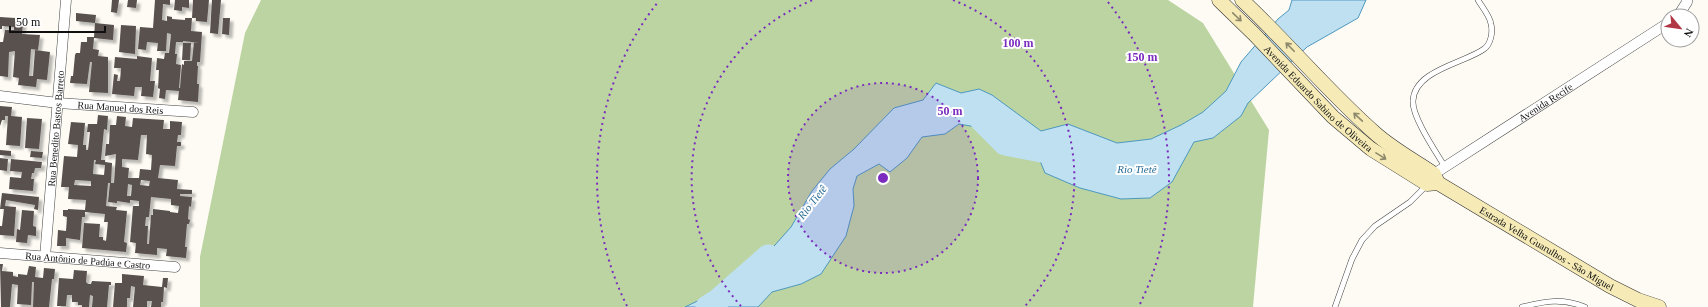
<svg xmlns="http://www.w3.org/2000/svg" width="1708" height="307" viewBox="0 0 1708 307" font-family="'Times New Roman',serif">
<defs>
<filter id="shadow"><feDropShadow dx="3.5" dy="3.5" stdDeviation="1" flood-color="#0004"/></filter>
</defs>
<rect width="100%" height="100%" fill="#fefbf4"/>
<!-- forest -->
<path fill="#bcd4a2" d="M 261,0 L 1168,0 L 1203,23 L 1269,130 L 1253,307 L 200,307 L 200,257 L 245,33 Z"/>
<!-- water -->
<path fill="#bee0f0" stroke="#4d98bf" d="M 1292,0 L 1366,0 L 1358,18 L 1307,47 L 1248,103 L 1241,116 L 1213,138 L 1194,142 L 1172,182 L 1150,198 L 1121,199 L 1080,188 L 1045,173 L 1036,151 L 1018,148 L 990,138 L 976,127 L 959,124 L 945,134 L 922,137 L 907,158 L 890,172 L 879,164 L 857,176 L 853,189 L 854,206 L 846,236 L 821,274 L 801,284 L 772,292 L 758,307 L 685,307 L 708,296 L 740,287 L 747,271 L 767,254 L 791,227 L 812,191 L 830,169 L 854,149 L 894,108 L 923,100 L 936,83 L 961,93 L 979,89 L 992,95 L 1041,131 L 1068,124 L 1117,143 L 1151,139 L 1181,125 L 1203,112 L 1226,91 L 1241,62 L 1278,19 L 1289,10 Z"/>
<g fill="none" stroke-linecap="round" stroke-linejoin="round">
<!-- river -->
<g stroke="#bee0f0" stroke-width="23">
<path d="M 981,120 L 1005,144 L 1041,151"/>
<path d="M 707,307 L 718,300 L 768,256"/>
</g>
</g>
<!-- building -->
<g fill="#58514e" fill-rule="evenodd" filter="url(#shadow)">
<path d="M 112,0 L 119,0 L 117,13 L 111,12 Z"/>
<path d="M 128,0 L 137,0 L 136,8 L 127,7 Z"/>
<path d="M 155,0 L 170,0 L 170,5 L 163,4 L 162,20 L 167,21 L 167,16 L 172,17 L 172,19 L 185,20 L 185,18 L 192,18 L 191,31 L 202,32 L 200,62 L 197,62 L 197,66 L 198,66 L 197,84 L 199,84 L 198,102 L 178,100 L 179,91 L 166,90 L 165,99 L 159,98 L 160,89 L 158,88 L 159,70 L 156,70 L 157,58 L 164,59 L 165,53 L 169,53 L 171,34 L 167,33 L 166,51 L 157,51 L 158,43 L 147,42 L 146,50 L 138,49 L 140,27 L 153,28 ZM 183,41 L 200,43 L 194,42 L 192,61 L 184,61 L 184,65 L 182,64 L 180,88 L 179,88 L 181,65 L 176,64 L 177,54 L 175,54 L 176,42 L 183,42 Z"/>
<path d="M 175,0 L 189,0 L 189,8 L 182,7 L 182,11 L 174,10 Z"/>
<path d="M 193,0 L 209,0 L 207,22 L 196,21 L 196,18 L 192,18 Z"/>
<path d="M 212,0 L 221,0 L 218,34 L 210,33 Z"/>
<path d="M 76,13 L 96,15 L 95,23 L 76,21 Z"/>
<path d="M 0,17 L 15,18 L 15,22 L 23,22 L 22,34 L 40,35 L 38,50 L 31,49 L 29,76 L 33,76 L 35,50 L 50,52 L 47,80 L 37,79 L 36,87 L 18,85 L 19,78 L 13,77 L 15,51 L 9,52 L 8,77 L 0,76 L 0,42 L 3,42 L 5,30 L 14,30 L 14,27 L 2,26 L 2,29 L 0,29 Z"/>
<path d="M 223,18 L 230,18 L 229,35 L 222,34 Z"/>
<path d="M 95,23 L 114,25 L 113,40 L 94,38 L 93,49 L 99,50 L 98,56 L 108,57 L 108,93 L 89,92 L 92,62 L 90,62 L 87,84 L 70,83 L 71,76 L 73,76 L 75,55 L 76,53 L 80,53 L 81,42 L 87,42 L 87,37 L 94,37 Z"/>
<path d="M 121,25 L 136,26 L 135,54 L 119,52 Z"/>
<path d="M 183,43 L 191,43 L 190,60 L 182,60 Z"/>
<path d="M 137,56 L 152,58 L 150,81 L 155,81 L 153,97 L 141,96 L 142,87 L 135,87 L 134,96 L 112,94 L 114,74 L 118,75 L 117,81 L 120,81 L 121,68 L 114,68 L 115,57 L 137,59 Z"/>
<path d="M 0,106 L 12,107 L 11,116 L 22,117 L 20,146 L 6,145 L 8,116 L 5,116 L 5,120 L 2,120 L 0,126 Z"/>
<path d="M 98,115 L 108,116 L 107,130 L 104,129 L 101,160 L 105,160 L 105,162 L 112,163 L 111,183 L 114,183 L 116,154 L 105,156 L 106,144 L 109,144 L 110,125 L 116,125 L 117,116 L 126,117 L 125,126 L 132,127 L 133,118 L 164,120 L 163,129 L 170,129 L 170,121 L 182,122 L 181,135 L 178,135 L 177,142 L 181,142 L 181,146 L 177,146 L 175,166 L 160,165 L 158,178 L 178,180 L 177,189 L 192,190 L 192,194 L 180,194 L 180,196 L 192,197 L 191,207 L 189,206 L 188,219 L 190,220 L 189,224 L 187,224 L 185,247 L 187,247 L 186,258 L 166,256 L 167,249 L 157,248 L 157,255 L 135,253 L 136,243 L 130,242 L 133,206 L 139,206 L 139,201 L 130,200 L 130,203 L 117,201 L 117,203 L 108,202 L 110,183 L 108,183 L 106,206 L 117,207 L 116,210 L 127,211 L 124,242 L 127,243 L 126,252 L 82,248 L 84,223 L 100,224 L 99,237 L 103,237 L 103,240 L 106,241 L 108,222 L 104,222 L 105,214 L 85,212 L 85,217 L 82,217 L 80,240 L 66,238 L 66,246 L 57,246 L 58,230 L 66,231 L 67,217 L 63,216 L 63,210 L 68,210 L 68,209 L 85,210 L 86,200 L 68,199 L 69,187 L 61,187 L 64,156 L 77,157 L 78,145 L 68,144 L 71,122 L 85,123 L 83,145 L 86,145 L 86,150 L 88,150 L 90,132 L 87,132 L 88,124 L 97,124 ZM 141,135 L 147,135 L 146,154 L 152,155 L 151,170 L 140,169 L 139,178 L 128,178 L 129,168 L 122,167 L 122,159 L 138,160 ZM 94,160 L 96,160 L 95,164 L 105,165 L 104,175 L 93,174 ZM 75,180 L 91,181 L 91,186 L 74,185 ZM 141,180 L 150,181 L 149,186 L 140,185 ZM 128,184 L 132,185 L 131,196 L 127,196 ZM 151,197 L 171,199 L 171,205 L 179,206 L 178,213 L 170,212 L 170,211 L 153,209 L 153,215 L 151,215 L 149,244 L 147,244 L 148,226 L 145,226 L 146,217 L 149,217 Z"/>
<path d="M 27,118 L 42,119 L 39,149 L 25,148 Z"/>
<path d="M 0,150 L 11,151 L 11,156 L 0,155 Z"/>
<path d="M 31,151 L 43,152 L 42,158 L 30,157 Z"/>
<path d="M 0,158 L 8,159 L 7,171 L 0,170 Z"/>
<path d="M 11,159 L 42,162 L 41,168 L 35,168 L 34,173 L 32,173 L 31,179 L 34,179 L 33,191 L 9,189 L 10,177 L 21,178 L 22,172 L 10,171 Z"/>
<path d="M 2,193 L 39,197 L 38,210 L 34,209 L 35,205 L 6,200 L 5,206 L 16,207 L 14,236 L 0,235 L 0,226 L 2,226 L 4,209 L 0,209 Z"/>
<path d="M 22,210 L 34,211 L 33,226 L 36,227 L 36,236 L 28,235 L 27,243 L 16,242 L 17,229 L 20,230 Z"/>
<path d="M 0,264 L 3,264 L 2,271 L 13,272 L 13,276 L 18,277 L 18,274 L 27,275 L 29,266 L 36,267 L 35,277 L 43,278 L 44,268 L 55,269 L 54,279 L 52,279 L 49,307 L 33,307 L 34,282 L 32,282 L 31,305 L 17,304 L 18,285 L 12,284 L 10,307 L 1,307 Z"/>
<path d="M 74,270 L 87,271 L 86,282 L 88,284 L 91,284 L 92,281 L 111,282 L 111,285 L 109,285 L 107,307 L 92,307 L 93,296 L 90,295 L 89,307 L 82,307 L 82,305 L 78,305 L 78,302 L 72,302 L 72,295 L 67,295 L 66,306 L 57,306 L 59,278 L 73,279 Z"/>
<path d="M 122,274 L 144,276 L 143,285 L 162,287 L 163,278 L 168,278 L 167,288 L 164,287 L 163,302 L 161,302 L 161,307 L 151,307 L 152,301 L 147,301 L 147,307 L 133,307 L 135,287 L 131,286 L 130,298 L 127,298 L 127,307 L 113,307 L 115,283 L 122,283 Z"/>
</g>
<g fill="none" stroke-linecap="round" stroke-linejoin="round">
<defs>
<g id="service">
<path d="M 1445,167 C 1436,152 1412,117 1413,101 C 1414,70 1465,63 1484,49 C 1491,44 1493,32 1491,24 C 1490,16 1482,7 1478,0"/>
<path d="M 1335,307 L 1352,259 L 1362,240 L 1375,226 L 1410,202 L 1426,186"/>
<path d="M 1522,307 C 1545,301 1562,298 1585,307"/>
</g>
<g id="minor">
<path d="M 1678,16 L 1687,2 L 1687,0"/>
<path id="s1" d="M 0,96 L 58,103 L 193,112"/>
<path id="s2" d="M 1430,179 L 1434,174 L 1668,23"/>
<path id="s3" d="M 0,253 L 175,267"/>
<path id="s4" d="M 45,257 L 66,0"/>
</g>
<g id="secondary">
<path id="s5" d="M 1219,0 L 1254,34 L 1333,117 L 1371,149 L 1427,184 L 1438,183"/>
<path id="s6" d="M 1242,0 C 1288,43 1328,92 1376,134 C 1393,149 1415,161 1434,174 L 1438,183 L 1610,286 L 1638,300 L 1659,307"/>
</g>
</defs>
<!-- service casing -->
<use href="#service" stroke="#434343" stroke-width="6"/>
<!-- minor casing -->
<use href="#minor" stroke="#434343" stroke-width="11"/>
<!-- secondary casing -->
<use href="#secondary" stroke="#323232" stroke-width="15"/>
<!-- service -->
<use href="#service" stroke="#fff" stroke-width="5"/>
<!-- minor -->
<use href="#minor" stroke="#fff" stroke-width="10"/>
<!-- secondary -->
<use href="#secondary" stroke="#f6ebb7" stroke-width="14"/>
</g>
<!-- one-way arrows -->
<defs><path id="oneway-shaft" d="M-6 0H5M1.5-3L5.5 0L1.5 3" fill="none" stroke-width="1.6" stroke-linecap="round" stroke-linejoin="round"/></defs>
<g stroke="#8e886c">
<use href="#oneway-shaft" transform="translate(1237 17) rotate(44)"/>
<use href="#oneway-shaft" transform="translate(1290 47) rotate(-134)"/>
<use href="#oneway-shaft" transform="translate(1358 117) rotate(-137)"/>
<use href="#oneway-shaft" transform="translate(1381 156) rotate(32)"/>
</g>
<!-- distance rings -->
<circle cx="883" cy="178" r="95" fill="#7b2cbf" fill-opacity=".12"/>
<g fill="none" stroke="#7b2cbf" stroke-width="2" stroke-dasharray="2 4">
<circle cx="883" cy="178" r="95"/>
<path d="M741 306A191 191 0 0 1 813 0M953 0A191 191 0 0 1 1025 306"/>
<path d="M627 306A286 286 0 0 1 658 2M1108 2A286 286 0 0 1 1139 306"/>
</g>
<g text-anchor="middle" stroke-width="4" stroke-linejoin="round" paint-order="stroke">
<!-- street labels -->
<g font-size="10" fill="#101010" stroke="#fff">
<text dy="4" stroke="none"><textPath href="#s5" startOffset="140">Avenida Eduardo Sabino de Oliveira</textPath></text>
<text dy="4" stroke="none"><textPath href="#s2" startOffset="139">Avenida Recife</textPath></text>
<text dy="4" stroke="none"><textPath href="#s1" startOffset="121">Rua Manuel dos Reis</textPath></text>
<text dy="4" stroke="none"><textPath href="#s4" startOffset="129">Rua Benedito Bastos Barreto</textPath></text>
<text dy="4" stroke="none"><textPath href="#s6" startOffset="397">Estrada Velha Guarulhos - São Miguel</textPath></text>
<text dy="4" stroke="none"><textPath href="#s3" startOffset="88">Rua Antônio de Padúa e Castro</textPath></text>
</g>
<!-- water labels -->
<g font-size="11" font-style="italic" fill="#266b95" stroke="#fff">
<text x="1137" y="173">Rio Tietê</text>
<text transform="translate(812 202) rotate(-52)" y="4">Rio Tietê</text>
</g>
</g>
<circle cx="883" cy="178" r="6" fill="#7b2cbf" stroke="#fff" stroke-width="2"/>
<g font-size="12" text-anchor="middle" font-weight="bold" fill="#7b2cbf" stroke="#fff" stroke-width="4" stroke-linejoin="round" paint-order="stroke">
<text x="1018" y="47">100 m</text>
<text x="1142" y="61">150 m</text>
<text x="950" y="115">50 m</text>
</g>
<!-- north arrow -->
<g transform="translate(1680 28) rotate(119)"><circle r="19" fill="#ffffff" stroke="#9f9f9f"/>
<path d="M0-3L7 15L0 10L-7 15Z" fill="#b13744"/>
<text y="-6" font-size="11" font-weight="bold" text-anchor="middle" fill="#101010">N</text>
</g>
<!-- scale -->
<path d="M10 26v6h95v-6" fill="none" stroke="#101010" stroke-width="2"/>
<text x="16" y="26" font-size="12" fill="#101010" stroke="#ffffff" stroke-width="3" paint-order="stroke">50 m</text>
</svg>
